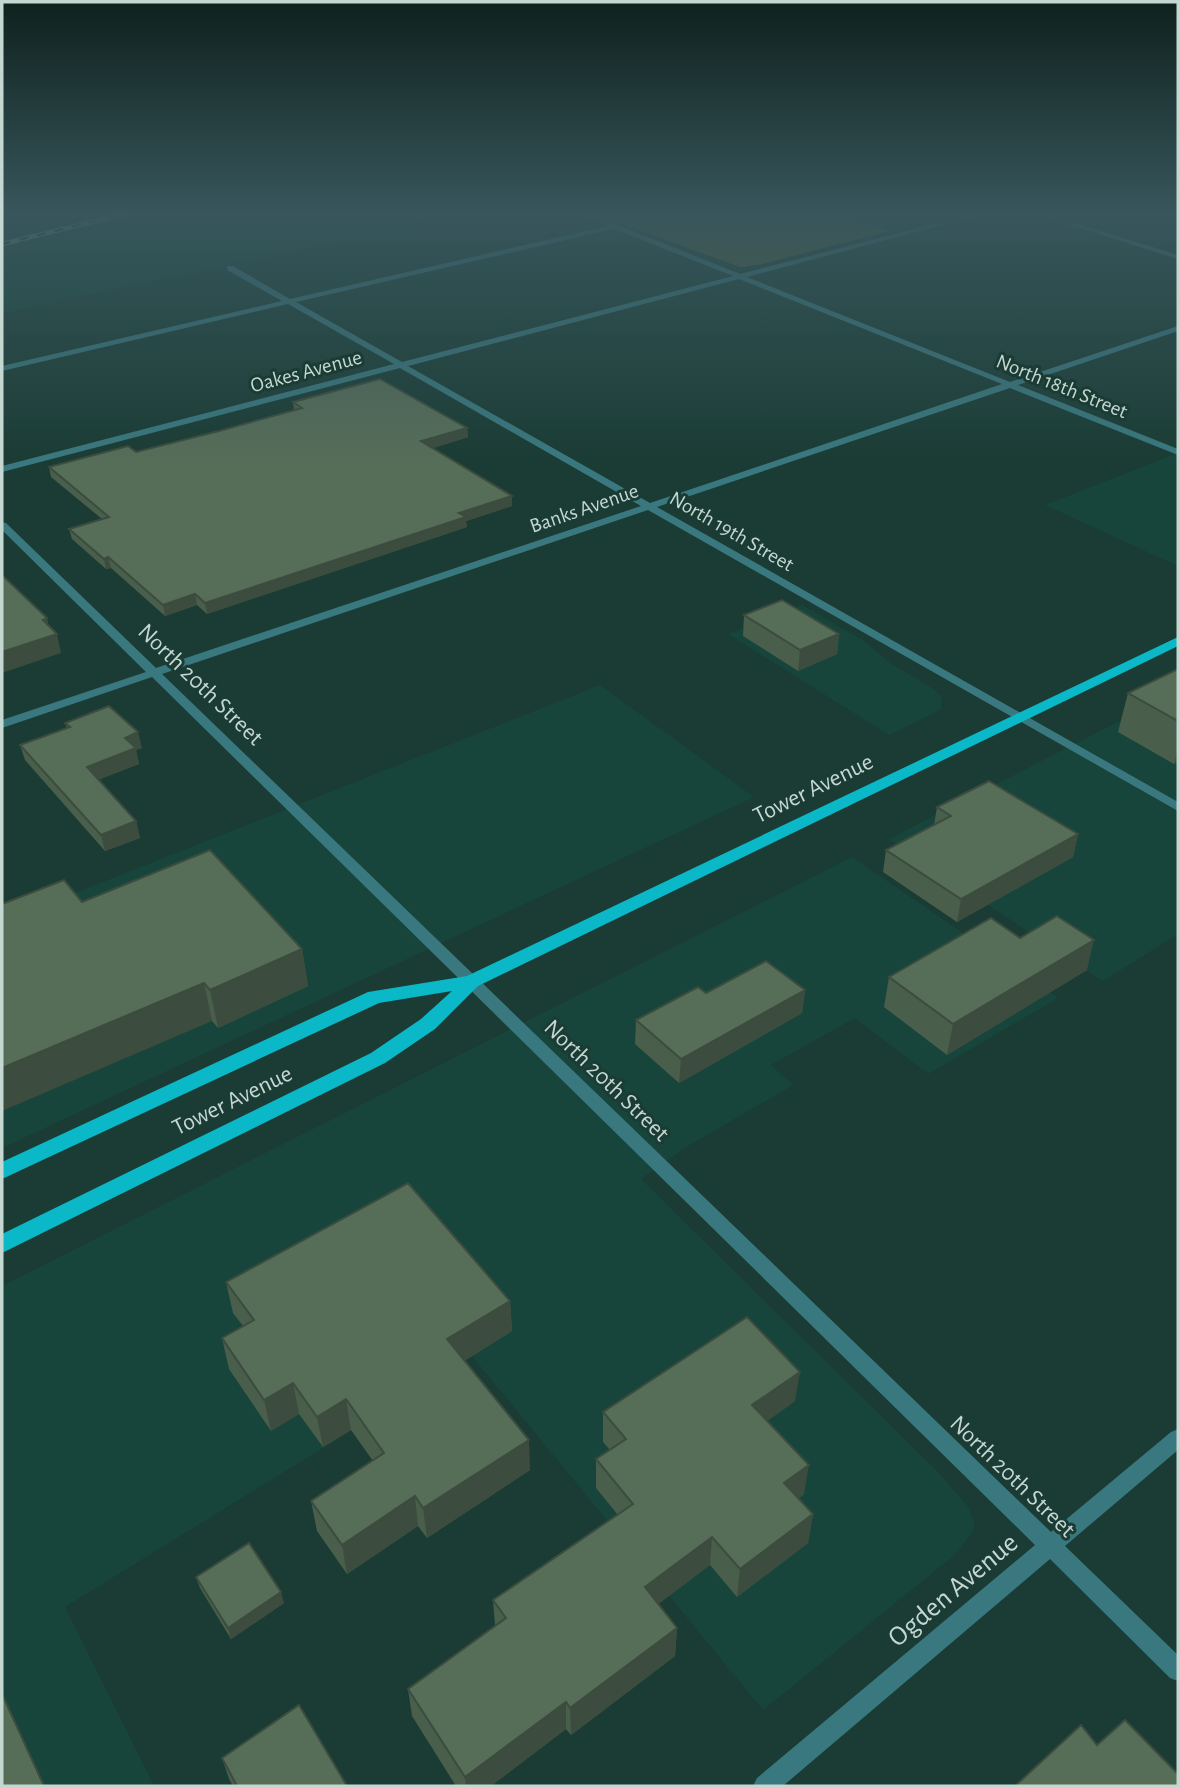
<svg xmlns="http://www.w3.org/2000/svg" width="1180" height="1788" viewBox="0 0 1180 1788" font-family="'Alegreya Sans',sans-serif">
<rect width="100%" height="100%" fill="#1a3c34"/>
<!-- built -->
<g fill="#17453b">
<path d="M 2,213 L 475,213 L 2,313 Z"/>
<path d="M 1178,453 L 1178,566 L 1045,505 Z"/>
<path d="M 802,605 L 864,641 L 890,663 L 932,688 L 941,696 L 941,709 L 889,735 L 728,634 Z"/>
<path d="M 600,685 L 754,797 L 2,1148 L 2,922 Z"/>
<path d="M 1178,691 L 1178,934 L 1103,981 L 889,839 Z"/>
<path d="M 852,857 L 1058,998 L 928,1074 L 855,1018 L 771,1065 L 793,1085 L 683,1149 L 641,1179 L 941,1475 L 969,1508 L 975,1525 L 970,1536 L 951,1558 L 763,1710 L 472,1356 L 65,1607 L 154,1786 L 2,1786 L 2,1286 Z"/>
</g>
<!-- green -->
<path fill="#565e35" d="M 592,213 L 837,213 L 889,231 L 758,265 L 740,267 Z"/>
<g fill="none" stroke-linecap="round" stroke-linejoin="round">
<!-- minor -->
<g fill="#3a787f" fill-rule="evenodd">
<path d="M 578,213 L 586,213 L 618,225 L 740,274 L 977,213 L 987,213 L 747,277 L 1010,382 L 1178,326 L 1178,331 L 1018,385 L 1178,449 L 1178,455 L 1010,388 L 657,507 L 1178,802 L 1178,811 L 648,510 L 162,674 L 1051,1532 L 1171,1432 L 1178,1429 L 1178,1450 L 1065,1546 L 1178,1655 L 1178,1681 L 1170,1678 L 1050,1559 L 783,1786 L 753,1786 L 757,1778 L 1035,1545 L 152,677 L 2,728 L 2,720 L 146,672 L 2,530 L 2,522 L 6,523 L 156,668 L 641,506 L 400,368 L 2,472 L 2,466 L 394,364 L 288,304 L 2,371 L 2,366 L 282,301 L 227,270 L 227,266 L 233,266 L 290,299 L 607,226 ZM 614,229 L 733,276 L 402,362 L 296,302 ZM 739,279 L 1002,384 L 650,503 L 408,366 Z"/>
<path d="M 1033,213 L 1042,213 L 1178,255 L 1178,259 Z"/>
</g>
<!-- primary -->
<path fill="#0ab8c8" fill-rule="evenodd" d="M 1178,637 L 1178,646 L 478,986 L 435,1029 L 385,1063 L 2,1253 L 2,1234 L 371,1053 L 421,1019 L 452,991 L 379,1003 L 2,1179 L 2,1162 L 368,992 L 467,976 Z"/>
<defs>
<path id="rail" d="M 2,244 L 128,213"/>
</defs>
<!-- rail casing -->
<use href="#rail" stroke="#96ada6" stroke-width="4.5"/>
<!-- rail -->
<use href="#rail" stroke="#1a3c34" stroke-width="2.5" stroke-dasharray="9" stroke-linecap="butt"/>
</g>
<!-- wall -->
<g fill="#4a5e4c">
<path d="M 293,402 L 467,428 L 468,437 L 433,448 L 512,496 L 512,506 L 466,521 L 467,527 L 207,614 L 197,605 L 165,616 L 111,568 L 106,569 L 72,539 L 69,529 L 102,519 L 51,477 L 49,467 L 136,452 L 219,431 L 294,410 Z"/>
<path d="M 744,615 L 839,634 L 837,654 L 798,671 L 743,636 Z"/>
<path d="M 1178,669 L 1178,762 L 1174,764 L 1118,732 L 1128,693 Z"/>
<path d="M 65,723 L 142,748 L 136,750 L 139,764 L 99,779 L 136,821 L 140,838 L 105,851 L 25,760 L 20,745 L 67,728 Z"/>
<path d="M 937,807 L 1078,834 L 1073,857 L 957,922 L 883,872 L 886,850 L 934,825 Z"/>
<path d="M 82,902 L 302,949 L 308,986 L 218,1028 L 212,1021 Z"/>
<path d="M 1020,938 L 1087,970 L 947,1055 L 884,1007 L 889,977 Z"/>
<path d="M 805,990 L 802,1013 L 679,1083 L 635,1044 L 636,1020 L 706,993 Z"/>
<path d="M 226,1282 L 510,1301 L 512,1331 L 464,1361 L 530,1470 L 427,1538 L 418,1526 L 347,1574 L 317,1531 L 311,1501 L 373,1461 L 351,1430 L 323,1447 L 299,1414 L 271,1431 L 229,1369 L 222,1338 L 243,1326 L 233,1313 Z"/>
<path d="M 795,1401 L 767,1421 L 804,1494 L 798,1499 L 813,1514 L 808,1543 L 737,1597 L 710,1565 L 658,1604 L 677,1628 L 675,1656 L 571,1735 L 566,1729 L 491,1786 L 456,1786 L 412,1716 L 408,1689 L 495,1626 L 493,1600 L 618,1515 L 596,1488 L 596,1459 L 610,1450 L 603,1442 L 603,1412 Z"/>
<path d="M 196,1577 L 284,1603 L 231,1639 L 200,1588 Z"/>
<path d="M 222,1758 L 347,1786 L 233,1786 L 229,1779 Z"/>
</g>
<!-- shaded-wall -->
<g fill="#3c4c3e">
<path d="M 467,428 L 468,437 L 422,451 L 421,441 Z"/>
<path d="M 512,496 L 512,506 L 466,521 L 467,527 L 207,614 L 205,603 L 459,513 Z"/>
<path d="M 108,557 L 111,568 L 106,569 L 104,559 Z"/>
<path d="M 195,594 L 197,605 L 165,616 L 163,605 Z"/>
<path d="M 47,618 L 51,635 L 57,634 L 61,653 L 2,673 L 2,652 L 43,620 Z"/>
<path d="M 839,634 L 837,654 L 798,671 L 800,650 Z"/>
<path d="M 138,732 L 142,748 L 136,750 L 139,764 L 91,783 L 87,767 L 125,738 Z"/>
<path d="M 1178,748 L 1178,762 L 1174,764 Z"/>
<path d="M 136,821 L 140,838 L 105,851 L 101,835 Z"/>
<path d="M 1078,834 L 1073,857 L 957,922 L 961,899 Z"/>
<path d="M 1094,940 L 1087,970 L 947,1055 L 953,1024 Z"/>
<path d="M 302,949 L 308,986 L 218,1028 L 210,990 Z"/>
<path d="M 204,983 L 212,1021 L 2,1111 L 2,1068 Z"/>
<path d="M 805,990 L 802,1013 L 679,1083 L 681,1059 Z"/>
<path d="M 510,1301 L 512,1331 L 450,1370 L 447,1339 Z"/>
<path d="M 800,1372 L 795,1401 L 749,1434 L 752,1405 Z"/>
<path d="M 293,1383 L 299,1414 L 271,1431 L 264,1400 Z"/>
<path d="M 346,1399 L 351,1430 L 323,1447 L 317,1417 Z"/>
<path d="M 529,1440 L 530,1470 L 427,1538 L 423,1508 Z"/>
<path d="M 809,1465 L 804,1494 L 780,1512 L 784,1483 Z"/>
<path d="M 415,1496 L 418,1526 L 347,1574 L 342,1545 Z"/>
<path d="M 813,1514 L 808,1543 L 737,1597 L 740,1569 Z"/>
<path d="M 712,1537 L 710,1565 L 644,1615 L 645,1587 Z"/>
<path d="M 281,1592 L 284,1603 L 231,1639 L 228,1628 Z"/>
<path d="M 677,1628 L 675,1656 L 571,1735 L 570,1708 Z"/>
<path d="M 2,1692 L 45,1786 L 44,1786 L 2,1694 Z"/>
<path d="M 566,1702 L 566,1729 L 491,1786 L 466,1786 L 465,1777 Z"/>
</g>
<!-- building -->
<g fill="#566d58" stroke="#3c4c3e" stroke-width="2">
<path d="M 380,379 L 467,428 L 421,441 L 512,496 L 459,513 L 466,517 L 205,603 L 195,594 L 163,605 L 108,557 L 104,559 L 69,529 L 109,517 L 49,467 L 128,446 L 136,452 L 219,431 L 302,408 L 293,402 Z"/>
<path d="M 2,575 L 47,618 L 43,620 L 57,634 L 2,652 Z"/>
<path d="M 782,600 L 839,634 L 800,650 L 744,615 Z"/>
<path d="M 1178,669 L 1178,721 L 1128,693 Z"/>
<path d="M 109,706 L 138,732 L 125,738 L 136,748 L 87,767 L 136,821 L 101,835 L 20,745 L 70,727 L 65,723 Z"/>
<path d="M 989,781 L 1078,834 L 961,899 L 886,850 L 951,816 L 937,807 Z"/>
<path d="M 210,850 L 302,949 L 210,990 L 204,983 L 2,1068 L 2,904 L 64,880 L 82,902 Z"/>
<path d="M 1057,916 L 1094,940 L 953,1024 L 889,977 L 991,918 L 1020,938 Z"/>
<path d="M 766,961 L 805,990 L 681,1059 L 636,1020 L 698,987 L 706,993 Z"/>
<path d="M 408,1183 L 510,1301 L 447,1339 L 529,1440 L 423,1508 L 415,1496 L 342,1545 L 311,1501 L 384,1453 L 346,1399 L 317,1417 L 293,1383 L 264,1400 L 222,1338 L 254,1320 L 226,1282 Z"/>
<path d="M 747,1317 L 800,1372 L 752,1405 L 809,1465 L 784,1483 L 813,1514 L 740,1569 L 712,1537 L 645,1587 L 677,1628 L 570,1708 L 566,1702 L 465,1777 L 408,1689 L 506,1618 L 493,1600 L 633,1504 L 596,1459 L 626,1439 L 603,1412 Z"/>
<path d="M 249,1543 L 281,1592 L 228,1628 L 196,1577 Z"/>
<path d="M 2,1694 L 44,1786 L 2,1786 Z"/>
<path d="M 299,1705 L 347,1786 L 237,1786 L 222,1758 Z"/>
<path d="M 1125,1720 L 1178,1774 L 1178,1786 L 1015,1786 L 1081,1725 L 1097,1745 Z"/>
</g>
<!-- sky -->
<linearGradient id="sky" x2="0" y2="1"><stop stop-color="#0e211d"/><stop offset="0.46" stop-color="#38565c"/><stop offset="1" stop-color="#38565c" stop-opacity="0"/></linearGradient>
<rect width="1180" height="463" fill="url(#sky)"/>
<g text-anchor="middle" stroke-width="6" stroke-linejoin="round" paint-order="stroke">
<!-- far-street labels -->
<g font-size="21" fill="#c4d7d1" stroke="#1a3c34">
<text transform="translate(306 371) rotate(-15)" y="7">Oakes Avenue</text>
<text transform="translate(1062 386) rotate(22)" y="7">North 18th Street</text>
<text transform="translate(584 508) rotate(-19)" y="7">Banks Avenue</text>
<text transform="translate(732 531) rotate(30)" y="7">North 19th Street</text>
</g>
<!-- street labels -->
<g font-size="24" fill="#c4d7d1" stroke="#1a3c34">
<text transform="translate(201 684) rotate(44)" y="8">North 20th Street</text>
<text transform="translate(813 788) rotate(-26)" y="8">Tower Avenue</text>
<text transform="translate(607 1080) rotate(44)" y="8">North 20th Street</text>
<text transform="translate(232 1100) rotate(-26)" y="8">Tower Avenue</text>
<text transform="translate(1013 1476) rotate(44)" y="8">North 20th Street</text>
</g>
<!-- near-street labels -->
<g font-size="28" fill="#c4d7d1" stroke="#1a3c34">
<text transform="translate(952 1589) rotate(-40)" y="10">Ogden Avenue</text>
</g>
</g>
<!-- border -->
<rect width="1180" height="1788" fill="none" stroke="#c4d7d1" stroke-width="7"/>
</svg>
